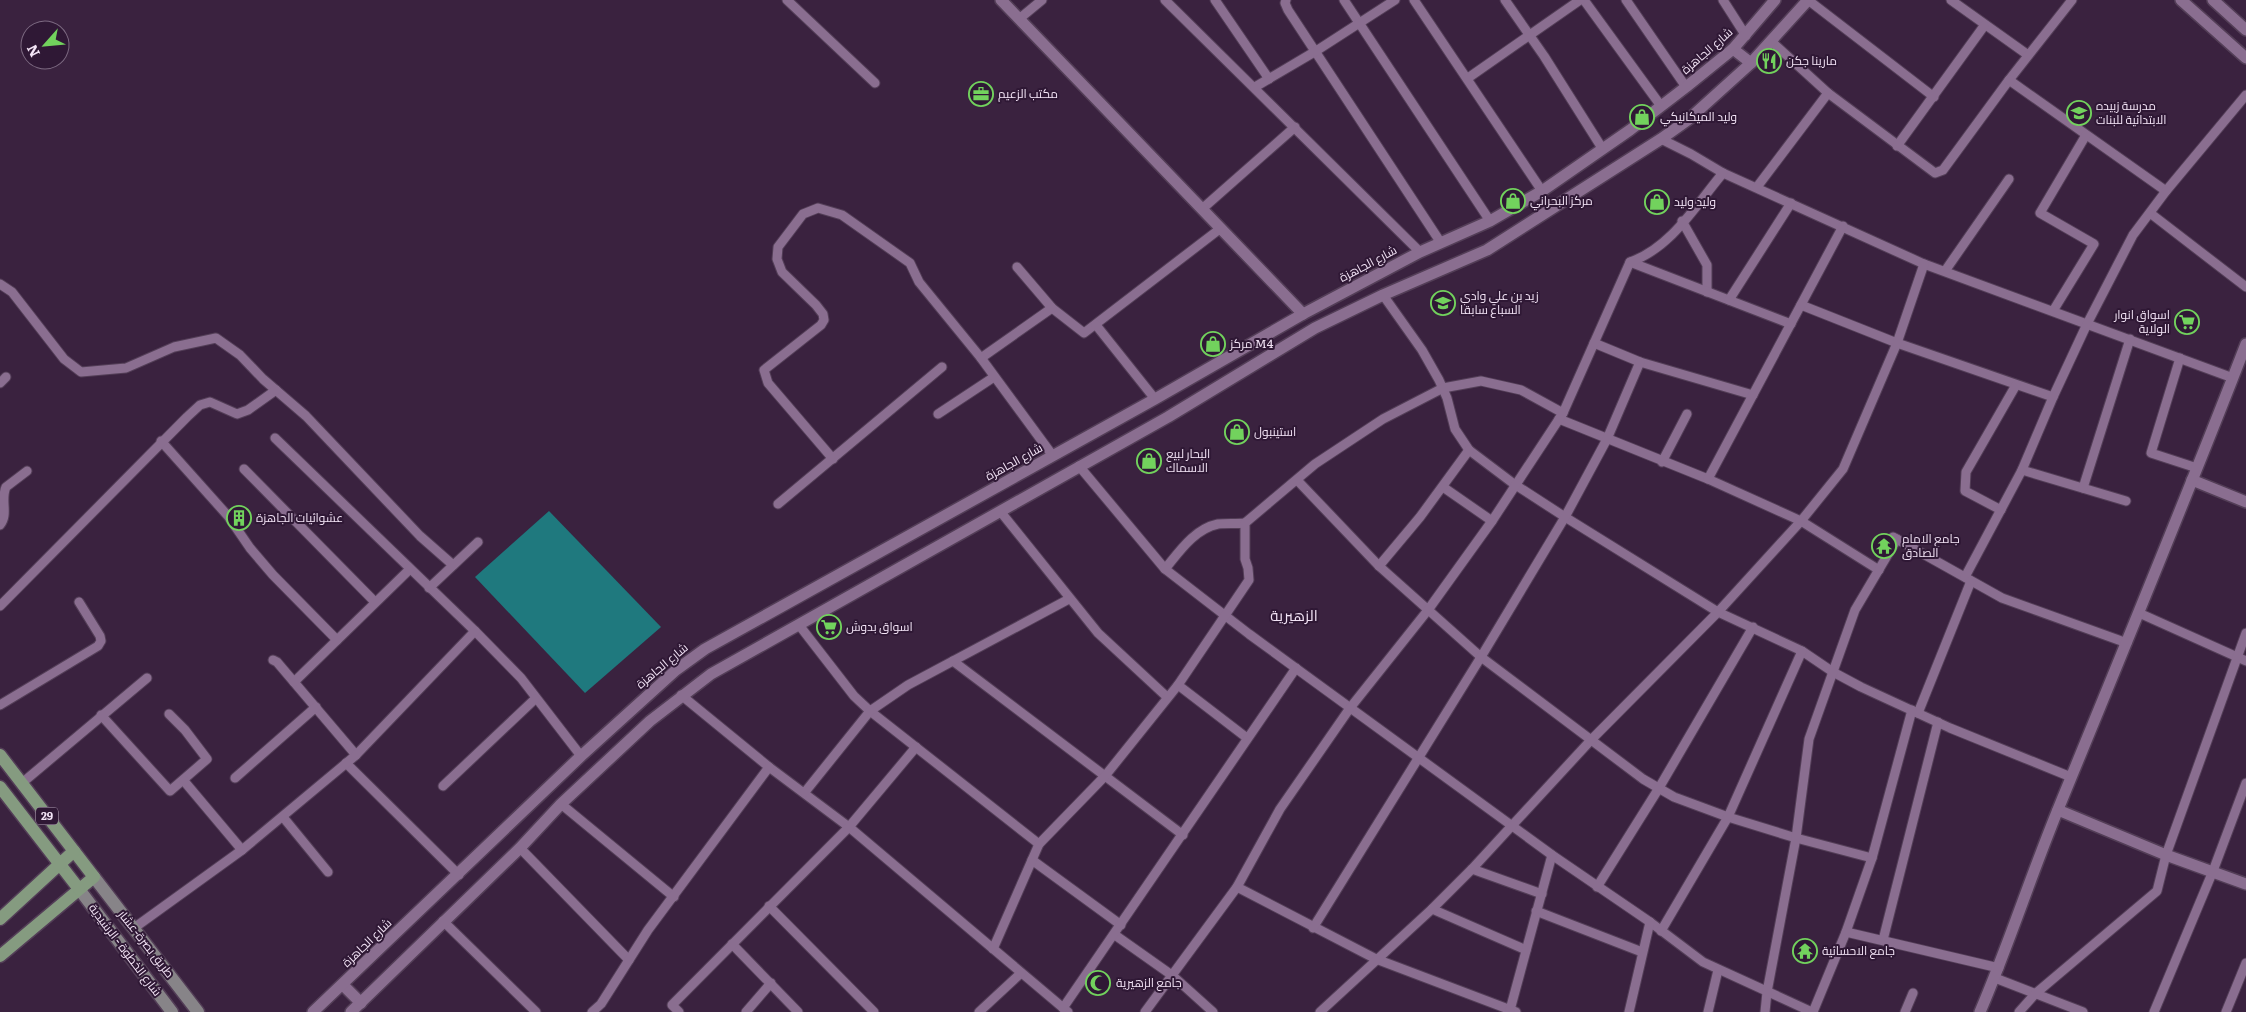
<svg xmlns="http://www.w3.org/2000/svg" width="2246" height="1012" viewBox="0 0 2246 1012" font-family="Literata,Cairo,serif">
<rect width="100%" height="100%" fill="#3a223f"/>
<!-- water -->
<path fill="#1f797e" d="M 549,511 L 661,627 L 585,693 L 475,577 Z"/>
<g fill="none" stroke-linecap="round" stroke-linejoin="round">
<defs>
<g id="minor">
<path d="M 787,0 L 875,83"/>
<path d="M 1165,0 L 1420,252"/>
<path d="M 1215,0 L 1269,79"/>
<path d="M 1286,0 L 1285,3 L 1288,10 L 1441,243"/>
<path d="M 1344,0 L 1490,221"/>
<path d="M 1414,0 L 1542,191"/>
<path d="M 1505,0 L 1544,56 L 1602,148"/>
<path d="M 1584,0 L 1661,106"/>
<path d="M 1626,0 L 1686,87"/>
<path d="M 1723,0 L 1746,36"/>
<path d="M 1808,0 L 1934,97"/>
<path d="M 1951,0 L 2028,55"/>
<path d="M 1019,19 L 1042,0"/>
<path d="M 1772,42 L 1828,93 L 1935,173 L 1943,170 L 2009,80 L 2072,0"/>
<path d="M 1468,78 L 1580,0"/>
<path d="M 2009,80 L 2166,191"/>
<path d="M 1255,87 L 1316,51 L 1395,0"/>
<path d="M 1661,139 L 1691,154 L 1723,173 L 1924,264 L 2233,378"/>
<path d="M 1897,146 L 1984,26"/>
<path d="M 1757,187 L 1828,93"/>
<path d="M 1202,209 L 1295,127"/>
<path d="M 2150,213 L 2246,287"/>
<path d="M 1682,221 L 1707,265 L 1707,292"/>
<path d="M 1630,262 L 1791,324"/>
<path d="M 1017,267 L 1052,308 L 1084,333 L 1221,228"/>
<path d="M 1945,271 L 2009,179"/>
<path d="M 0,284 L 12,292 L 64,359 L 81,372 L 126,368 L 174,347 L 216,338 L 240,355 L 263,379 L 306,416 L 420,536 L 453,565"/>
<path d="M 1383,295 L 1422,350 L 1439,380 L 1447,398 L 1455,429 L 1469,450 L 1514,484 L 1565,517 L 1718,612 L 1802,651 L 1833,672 L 1861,687 L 1950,728 L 2071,777"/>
<path d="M 1729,300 L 1791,203"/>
<path d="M 1801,305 L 1897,343 L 2053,397"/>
<path d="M 2053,311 L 2094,244 L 2040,213 L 2086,135"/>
<path d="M 1096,325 L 1155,399"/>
<path d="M 1594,343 L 1640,362 L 1753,395"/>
<path d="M 981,358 L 1052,308"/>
<path d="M 2180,358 L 2151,453 L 2197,468"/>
<path d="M 0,383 L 6,377"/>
<path d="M 938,414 L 994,377"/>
<path d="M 1559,419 L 1708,479 L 1801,521 L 1879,570"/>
<path d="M 275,438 L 475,631 L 521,678 L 581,756"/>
<path d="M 161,441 L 228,516 L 250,548 L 273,575 L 337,640"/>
<path d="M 833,459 L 768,383 L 764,370 L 821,325 L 824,320 L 823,314 L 816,305 L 782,272 L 777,259 L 778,247 L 803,214 L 818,208 L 842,215 L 910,263 L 919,282 L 981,358 L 1053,456"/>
<path d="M 1662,462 L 1687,414"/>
<path d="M 1079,466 L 1165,569 L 1249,634 L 1552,855 L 1650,922 L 1703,962 L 1812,1012"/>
<path d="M 244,469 L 375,602"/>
<path d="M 2022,470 L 2126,501"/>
<path d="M 1708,479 L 1843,226"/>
<path d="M 1297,480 L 1379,566 L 1481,657 L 1643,779 L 1674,797 L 1728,817 L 1796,838 L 1872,858"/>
<path d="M 1443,487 L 1492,521"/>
<path d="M 2083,488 L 2130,339"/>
<path d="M 778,504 L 942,367"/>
<path d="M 2001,510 L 1965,491 L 1966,472 L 2016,385"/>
<path d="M 1000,511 L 1098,633 L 1167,697"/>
<path d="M 0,525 C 9,514 0,500 6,487 L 27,471"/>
<path d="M 1893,537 L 2002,598 L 2127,643"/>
<path d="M 1379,566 L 1420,517 L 1469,450"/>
<path d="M 1165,569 C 1179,552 1194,529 1218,524 C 1226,523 1236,524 1245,523"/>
<path d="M 1965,577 L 2022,470 L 2053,397 L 2087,324 L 2133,235 L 2166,191 L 2246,95"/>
<path d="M 429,588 L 478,542"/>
<path d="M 0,606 L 187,417 L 200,405 L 210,402 L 237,414 L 248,410 L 276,390"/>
<path d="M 2139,613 L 2246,661"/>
<path d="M 799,625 L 854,696 L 870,711 L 1039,844"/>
<path d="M 273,660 L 277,662 L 356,755"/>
<path d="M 953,661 L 1183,835"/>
<path d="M 294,682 L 410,569"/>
<path d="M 1178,685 L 1247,738"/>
<path d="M 681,695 L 769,767 L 849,827 L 1068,1012"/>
<path d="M 0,705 L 98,646 L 101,641 L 100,636 L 79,602"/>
<path d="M 1918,713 L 1971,581"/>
<path d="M 101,715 L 170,791 L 207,759 L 185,730 L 169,714"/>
<path d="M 346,763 L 459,875"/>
<path d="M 235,778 L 316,707"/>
<path d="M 184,781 L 242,850"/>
<path d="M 22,783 L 147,678"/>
<path d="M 443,786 L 535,699"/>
<path d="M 805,792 L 870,711 L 908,685 L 1069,599"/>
<path d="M 561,804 L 674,897"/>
<path d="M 283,817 L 328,872"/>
<path d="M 520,848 L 629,960"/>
<path d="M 1032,860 L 1121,925"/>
<path d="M 1472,869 L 1542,894"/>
<path d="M 1237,887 L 1376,959 L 1516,1012"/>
<path d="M 1597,887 L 1659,788 L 1753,627"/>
<path d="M 769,906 L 874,1012"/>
<path d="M 1432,909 L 1526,950"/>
<path d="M 1536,911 L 1642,952"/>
<path d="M 443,921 L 536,1012"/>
<path d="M 134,928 L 242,850 L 356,755 L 475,631"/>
<path d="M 1313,928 L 1481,657 L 1565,517 L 1607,439 L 1640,362"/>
<path d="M 1661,931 L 1728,817 L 1802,651"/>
<path d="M 1846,932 L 1999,968"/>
<path d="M 1115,935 L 1173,976 L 1213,1012"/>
<path d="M 1883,940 L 1938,722"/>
<path d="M 732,944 L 798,1012"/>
<path d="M 993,949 L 1039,844 L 1105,776 L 1178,685 L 1249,580 L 1248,568 L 1245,559 L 1245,523 L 1315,464 L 1383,419 L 1443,388 L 1481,381 L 1521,390 L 1563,413"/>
<path d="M 1995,978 L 2083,1012"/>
<path d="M 1063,1008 L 1296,668"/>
<path d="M 1510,1010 L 1552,855"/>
<path d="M 592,1012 L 601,1004 L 648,930 L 769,767"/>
<path d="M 679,1012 L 672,1005 L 849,827 L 916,747"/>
<path d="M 746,1012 L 771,983"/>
<path d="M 979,1012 L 1021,973"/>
<path d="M 1145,1012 L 1237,887 L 1280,809 L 1350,708 L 1428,610 L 1492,521 L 1563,413 L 1630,262 C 1671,248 1696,205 1723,173"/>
<path d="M 1320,1012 L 1432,909 L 1472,869 L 1591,740 L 1718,612 L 1801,521 L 1843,469 L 1897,343 L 1924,264"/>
<path d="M 1629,1012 L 1650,922"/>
<path d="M 1708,1012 L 1718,970"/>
<path d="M 1765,1012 L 1767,992 L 1796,838 L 1809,739 L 1855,610 L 1897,539"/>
<path d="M 1813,1012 L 1846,932 L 1872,858 L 1912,710"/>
<path d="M 1905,1012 L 1913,993"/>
<path d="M 2019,1012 L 2035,994 L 2157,891 L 2166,855 L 2246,633"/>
<path d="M 2154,1012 L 2213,871 L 2246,783"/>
<path d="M 2226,1012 L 2246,963"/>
</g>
<g id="tertiary">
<path d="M 1001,0 L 1303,314"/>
<path d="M 2181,0 L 2246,58"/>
<path d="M 2213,0 L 2246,30"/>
<path d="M 1733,49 L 1751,63"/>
<path d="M 2192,480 L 2246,502"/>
<path d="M 2058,810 L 2166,855 L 2246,884"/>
<path d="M 343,985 L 361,1003"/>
<path d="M 313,1012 L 581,756 L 676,670 L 705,649 L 1155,399 L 1303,314 L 1420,252 L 1490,221 L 1542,191 L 1630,130 L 1686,87 L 1733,49 L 1775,0"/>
<path d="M 351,1012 L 520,848 L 561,804 L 650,721 L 711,674 L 1168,417 L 1315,328 L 1383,295 L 1487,250 L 1661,139 L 1689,119 L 1751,63 L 1808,0"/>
<path d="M 1980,1012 C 2009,944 2031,875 2059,807 C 2122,653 2186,499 2246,344"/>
</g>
<g id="secondary">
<path d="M 94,877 L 198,1012"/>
<path d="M 79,889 L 172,1012"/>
</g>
<g id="primary">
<path d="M 0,755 L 94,877 L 0,956"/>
<path d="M 0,787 L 79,889"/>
<path d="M 0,919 L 74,851"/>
</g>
</defs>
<!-- minor casing -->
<use href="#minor" stroke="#533e57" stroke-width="11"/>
<!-- tertiary casing -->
<use href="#tertiary" stroke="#533e57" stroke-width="14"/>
<!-- secondary casing -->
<use href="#secondary" stroke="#533e57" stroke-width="15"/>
<!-- primary casing -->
<use href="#primary" stroke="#533e57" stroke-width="15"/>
<!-- minor -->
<use href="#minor" stroke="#8a6e90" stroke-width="9"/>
<!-- tertiary -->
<use href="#tertiary" stroke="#8a6e90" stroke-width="11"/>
<!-- secondary -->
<use href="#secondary" stroke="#878488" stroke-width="12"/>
<!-- primary -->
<use href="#primary" stroke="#859b80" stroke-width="12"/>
</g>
<!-- icons -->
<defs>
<symbol id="restaurant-ring" viewBox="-11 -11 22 22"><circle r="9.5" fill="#2f1835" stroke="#72d25d" stroke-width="1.5"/><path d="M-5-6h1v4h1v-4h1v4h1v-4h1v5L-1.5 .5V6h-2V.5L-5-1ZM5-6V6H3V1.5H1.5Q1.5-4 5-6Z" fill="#72d25d"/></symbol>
<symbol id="office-ring" viewBox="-11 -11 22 22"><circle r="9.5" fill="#2f1835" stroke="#72d25d" stroke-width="1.5"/><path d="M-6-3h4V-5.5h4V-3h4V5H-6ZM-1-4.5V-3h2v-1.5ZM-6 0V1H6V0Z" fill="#72d25d"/></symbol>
<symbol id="school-ring" viewBox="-11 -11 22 22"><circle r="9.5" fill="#2f1835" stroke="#72d25d" stroke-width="1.5"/><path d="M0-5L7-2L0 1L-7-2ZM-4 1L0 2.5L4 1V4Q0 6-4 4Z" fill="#72d25d"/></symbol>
<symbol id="shop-ring" viewBox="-11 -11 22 22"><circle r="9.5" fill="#2f1835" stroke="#72d25d" stroke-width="1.5"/><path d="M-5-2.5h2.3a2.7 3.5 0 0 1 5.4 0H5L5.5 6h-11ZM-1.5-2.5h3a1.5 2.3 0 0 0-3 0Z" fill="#72d25d"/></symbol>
<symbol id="supermarket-ring" viewBox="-11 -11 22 22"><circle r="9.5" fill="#2f1835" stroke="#72d25d" stroke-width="1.5"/><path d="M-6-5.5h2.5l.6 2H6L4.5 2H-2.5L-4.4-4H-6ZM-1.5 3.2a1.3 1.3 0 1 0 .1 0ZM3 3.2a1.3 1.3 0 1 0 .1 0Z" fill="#72d25d"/></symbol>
<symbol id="building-ring" viewBox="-11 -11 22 22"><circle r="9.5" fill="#2f1835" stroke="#72d25d" stroke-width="1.5"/><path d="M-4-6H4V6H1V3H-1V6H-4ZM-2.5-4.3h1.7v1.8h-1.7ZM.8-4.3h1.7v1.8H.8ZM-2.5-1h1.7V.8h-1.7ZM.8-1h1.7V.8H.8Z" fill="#72d25d"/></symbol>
<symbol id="temple-ring" viewBox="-11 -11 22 22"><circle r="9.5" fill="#2f1835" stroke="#72d25d" stroke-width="1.5"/><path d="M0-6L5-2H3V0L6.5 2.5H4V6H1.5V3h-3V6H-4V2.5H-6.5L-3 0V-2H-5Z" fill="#72d25d"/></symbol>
<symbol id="mosque-ring" viewBox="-11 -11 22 22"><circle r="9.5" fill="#2f1835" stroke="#72d25d" stroke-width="1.5"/><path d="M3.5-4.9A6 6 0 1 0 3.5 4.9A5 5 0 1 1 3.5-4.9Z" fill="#72d25d"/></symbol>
</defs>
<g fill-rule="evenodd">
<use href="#restaurant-ring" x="1755" y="47" width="28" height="28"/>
<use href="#office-ring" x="967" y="80" width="28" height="28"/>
<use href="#school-ring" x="2065" y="99" width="28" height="28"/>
<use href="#shop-ring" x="1628" y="103" width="28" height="28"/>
<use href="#shop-ring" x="1499" y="187" width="28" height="28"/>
<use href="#shop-ring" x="1643" y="188" width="28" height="28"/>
<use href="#school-ring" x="1429" y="289" width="28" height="28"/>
<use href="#supermarket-ring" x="2173" y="308" width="28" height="28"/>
<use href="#shop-ring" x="1199" y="330" width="28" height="28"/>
<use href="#shop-ring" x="1223" y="418" width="28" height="28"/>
<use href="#shop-ring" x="1135" y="447" width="28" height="28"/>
<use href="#building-ring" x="225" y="504" width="28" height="28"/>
<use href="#temple-ring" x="1870" y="532" width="28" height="28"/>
<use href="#supermarket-ring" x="815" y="613" width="28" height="28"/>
<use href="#temple-ring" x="1791" y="937" width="28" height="28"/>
<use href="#mosque-ring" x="1084" y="969" width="28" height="28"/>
</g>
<g text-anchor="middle" stroke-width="4" stroke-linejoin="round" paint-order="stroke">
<!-- shield labels -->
<rect fill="#2f1835" stroke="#b8a7bc" stroke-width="1" x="36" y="807.5" width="22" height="17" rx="4"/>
<g font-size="11" font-weight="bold" fill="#f3e4f6">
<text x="47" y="820">29</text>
</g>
<!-- street labels -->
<g font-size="12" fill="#f3e4f6" stroke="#2f1835">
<text transform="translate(1707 51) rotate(-41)" y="4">شارع الجاهزة</text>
<text transform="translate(1368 264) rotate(-28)" y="4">شارع الجاهزة</text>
<text transform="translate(1014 462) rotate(-29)" y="4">شارع الجاهزة</text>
<text transform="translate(662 666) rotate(-40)" y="4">شارع الجاهزة</text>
<text transform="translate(367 943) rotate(-44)" y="4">شارع الجاهزة</text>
<text transform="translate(146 944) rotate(52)" y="4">طريق بصرة-عشار</text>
<text transform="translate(125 950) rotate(53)" y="4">شارع الخطوة - الرشيدية</text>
</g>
<!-- poi labels -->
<g font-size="12" fill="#f3e4f6" stroke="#2f1835" text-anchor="start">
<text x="1786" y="65">مارينا جكن</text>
<text x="998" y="98">مكتب الزعيم</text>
<text x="2096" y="110">مدرسة زبيده<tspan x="2096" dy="14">الابتدائية للبنات</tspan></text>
<text x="1660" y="121">وليد الميكانيكي</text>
<text x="1530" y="205">مركز البحراني</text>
<text x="1674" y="206">وليد وليد</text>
<text x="1460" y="300">زيد بن علي وادي<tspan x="1460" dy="14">السباع سابقا</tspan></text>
<text x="2170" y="319" text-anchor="end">اسواق انوار<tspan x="2170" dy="14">الولاية</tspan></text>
<text x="1230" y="348">مركز M4</text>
<text x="1254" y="436">استينبول</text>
<text x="1166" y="458">البحار لبيع<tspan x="1166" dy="14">الاسماك</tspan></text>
<text x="256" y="522">عشوائيات الجاهزة</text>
<text x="1902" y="543">جامع الامام<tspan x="1902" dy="14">الصادق</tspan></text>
<text x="846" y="631">اسواق بدوش</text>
<text x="1822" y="955">جامع الاحسائية</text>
<text x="1116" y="987">جامع الزهيرية</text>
</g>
<!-- quarter labels -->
<g font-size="15" fill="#f3e4f6" stroke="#2f1835">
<text x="1294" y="621">الزهيرية</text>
</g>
</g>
<!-- north arrow -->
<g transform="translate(45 45) rotate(243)"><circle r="24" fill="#2f1835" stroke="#7d6a82"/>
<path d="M0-4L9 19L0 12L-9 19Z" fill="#72d25d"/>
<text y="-8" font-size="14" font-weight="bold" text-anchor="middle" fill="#f3e4f6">N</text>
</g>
</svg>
